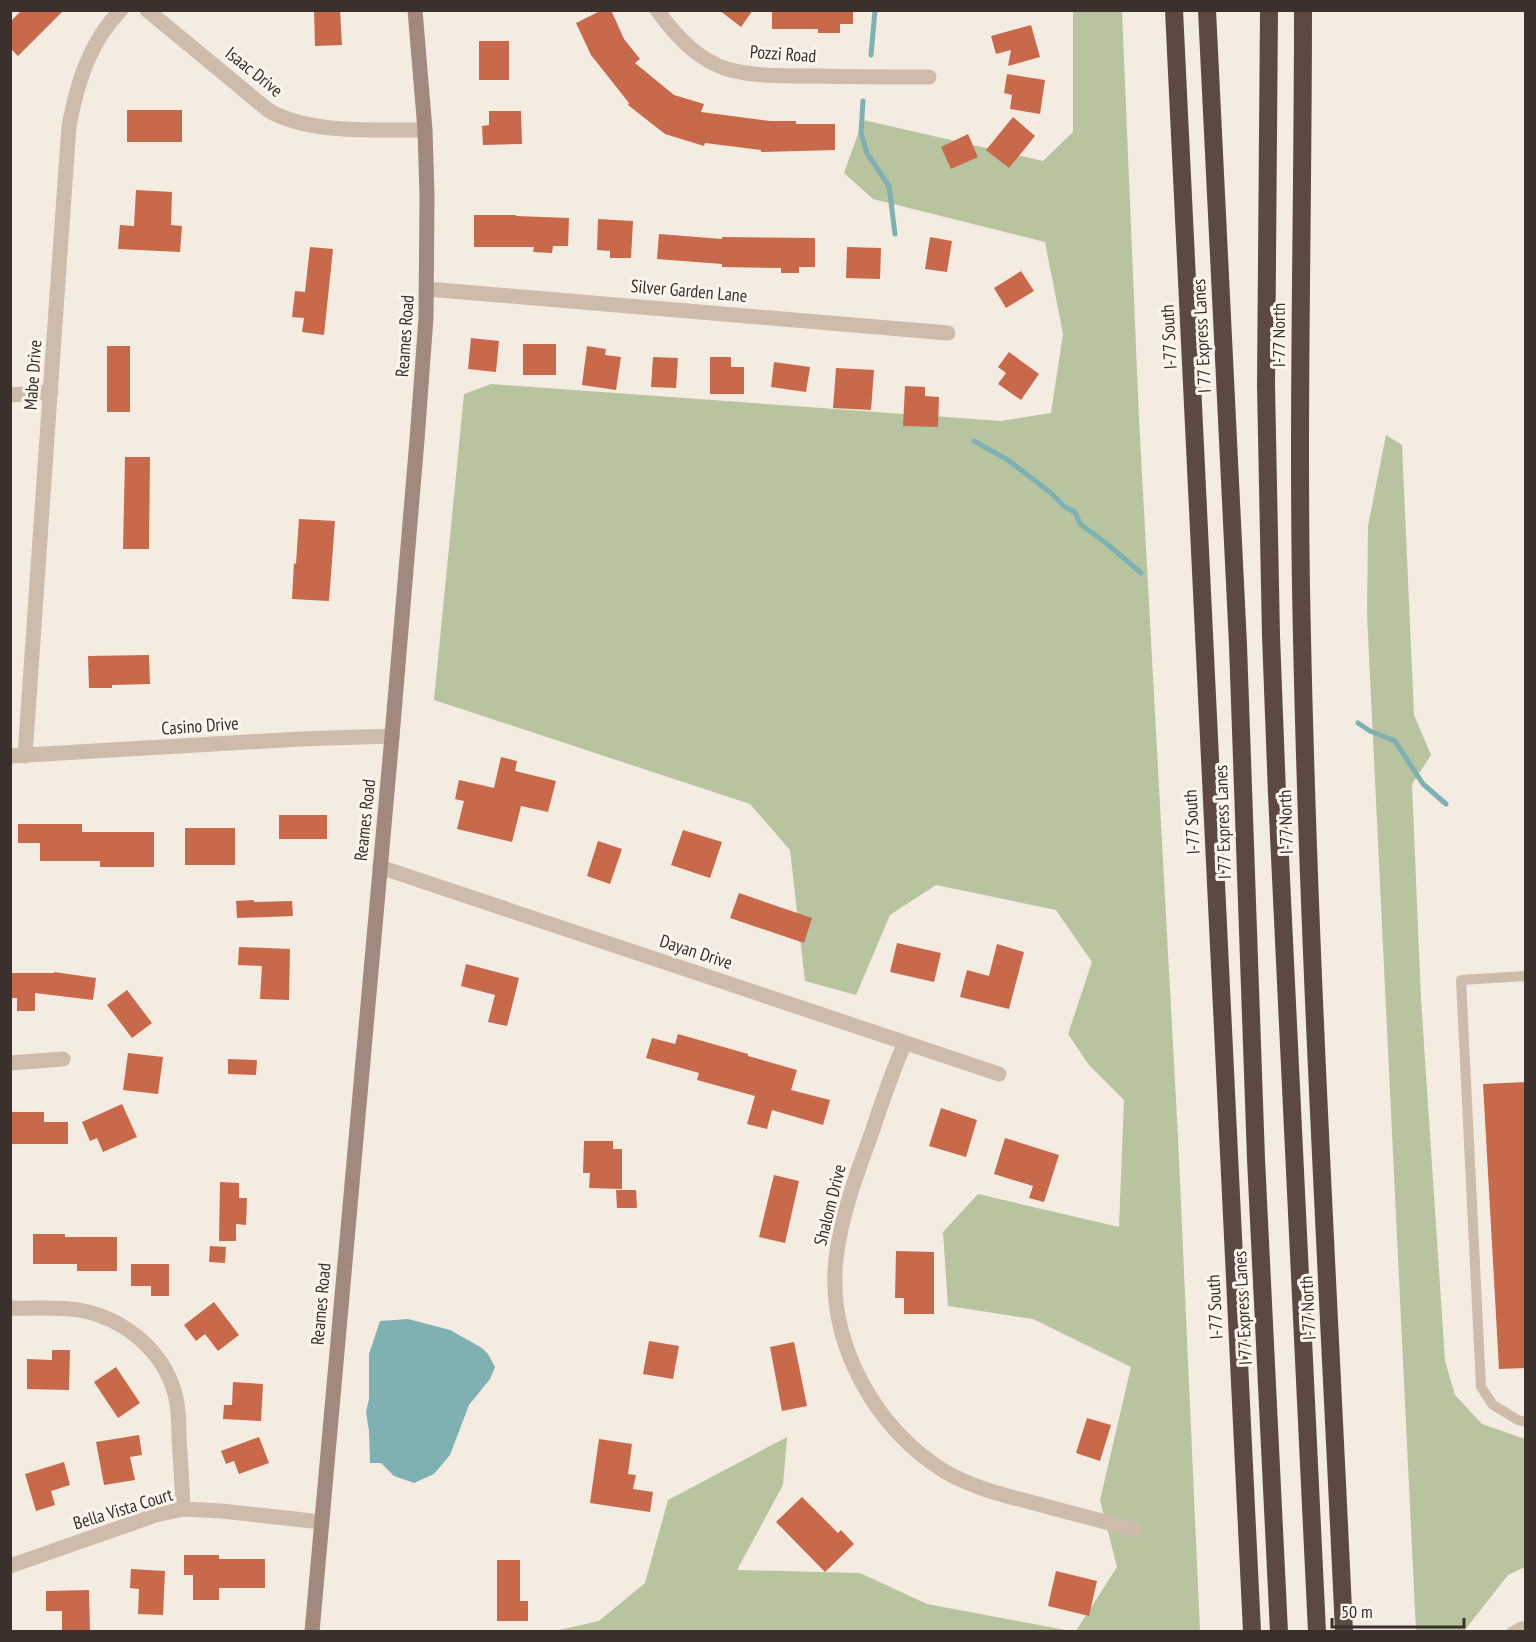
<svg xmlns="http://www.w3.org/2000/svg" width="1536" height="1642" viewBox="0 0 1536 1642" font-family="'PT Sans Narrow',sans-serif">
<rect width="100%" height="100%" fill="#f4ebe1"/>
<!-- green -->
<g fill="#b8c4a0">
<path d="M 1073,11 L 1122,11 L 1139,419 L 1178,1137 L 1200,1631 L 1076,1631 L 1117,1567 L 1100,1500 L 1131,1367 L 1033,1319 L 948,1306 L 943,1232 L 978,1194 L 1119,1227 L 1124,1100 L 1089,1065 L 1068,1034 L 1092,962 L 1056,910 L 936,885 L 890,915 L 856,995 L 805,981 L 790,850 L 750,804 L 434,700 L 464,394 L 491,384 L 1001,421 L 1051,413 L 1063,334 L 1045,242 L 873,199 L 844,173 L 863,120 L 1043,161 L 1073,132 Z"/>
<path d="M 1386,435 L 1402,445 L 1414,715 L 1431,755 L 1412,784 L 1421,999 L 1445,1361 L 1455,1395 L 1482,1424 L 1525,1439 L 1525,1567 L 1508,1575 L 1464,1631 L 1416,1631 L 1367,614 L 1368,526 Z"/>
<path d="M 787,1437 L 783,1485 L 737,1570 L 860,1573 L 927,1604 L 1071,1631 L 550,1632 L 599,1621 L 645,1583 L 668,1500 Z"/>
</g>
<!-- water -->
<path fill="#7fb0b2" d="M 408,1319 L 450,1330 L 482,1348 L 488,1354 L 495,1367 L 490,1379 L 469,1405 L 450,1455 L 434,1474 L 414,1483 L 394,1476 L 381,1463 L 370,1463 L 369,1431 L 366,1412 L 369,1399 L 369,1354 L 380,1321 Z"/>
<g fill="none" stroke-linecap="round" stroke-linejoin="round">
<!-- stream -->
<g stroke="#7fb0b2" stroke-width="5">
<path d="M 871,55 L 875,10"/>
<path d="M 863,101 L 861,133 L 867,153 L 889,186 L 895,234"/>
<path d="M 974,441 L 1008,460 L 1051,493 L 1065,507 L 1075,512 L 1080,524 L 1106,543 L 1141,573"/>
<path d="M 1358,723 L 1370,731 L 1395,741 L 1423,784 L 1446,804"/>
</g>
</g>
<!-- building -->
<g fill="#c8694b">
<path d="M 22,10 L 64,10 L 18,56 L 10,48 L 10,22 Z"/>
<path d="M 314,10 L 340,10 L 342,45 L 315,46 Z"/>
<path d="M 602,10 L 611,10 L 624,39 L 640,59 L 635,63 L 674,95 L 704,104 L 701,112 L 770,121 L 796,121 L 796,124 L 835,124 L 835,150 L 761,152 L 761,150 L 705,143 L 704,146 L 665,134 L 628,105 L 629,103 L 591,55 L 576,23 Z"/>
<path d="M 719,10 L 753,10 L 741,27 Z"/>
<path d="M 772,10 L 853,10 L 853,24 L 840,24 L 840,33 L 818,33 L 818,29 L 772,29 Z"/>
<path d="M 1031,25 L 1040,57 L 1008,66 L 1011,50 L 996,54 L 991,36 Z"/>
<rect x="479" y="41" width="30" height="39"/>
<path d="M 1007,74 L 1045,80 L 1040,114 L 1010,109 L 1012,95 L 1004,93 Z"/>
<rect x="127" y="110" width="55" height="32"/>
<path d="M 489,111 L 521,111 L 522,144 L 483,145 L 482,126 L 489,125 Z"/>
<path d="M 1013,117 L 1035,136 L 1009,168 L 986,150 Z"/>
<path d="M 968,134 L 978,157 L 951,169 L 941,147 Z"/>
<path d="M 136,190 L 172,192 L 171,225 L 182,226 L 180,252 L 118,249 L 120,225 L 134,226 Z"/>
<path d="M 474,215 L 516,215 L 516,216 L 569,218 L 568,246 L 553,246 L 552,253 L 533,252 L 534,247 L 474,247 Z"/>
<path d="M 598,219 L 633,221 L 631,258 L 610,258 L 610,251 L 597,250 Z"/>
<path d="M 659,234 L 722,239 L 722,237 L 815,238 L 815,267 L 799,267 L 799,273 L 781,273 L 781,268 L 722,267 L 722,264 L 657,259 Z"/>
<path d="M 930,237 L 952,241 L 947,272 L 925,269 Z"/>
<path d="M 310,247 L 333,249 L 324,335 L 302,332 L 304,318 L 292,317 L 295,291 L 305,292 Z"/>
<path d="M 847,247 L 881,248 L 880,279 L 846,278 Z"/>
<path d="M 1021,271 L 1034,291 L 1006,308 L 994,288 Z"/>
<path d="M 471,338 L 499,341 L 496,372 L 468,369 Z"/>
<rect x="523" y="344" width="33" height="31"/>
<rect x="107" y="346" width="23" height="66"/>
<path d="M 587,346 L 606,349 L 605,355 L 621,357 L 616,390 L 582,385 Z"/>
<path d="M 1009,352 L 1039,374 L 1021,400 L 998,384 L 1006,373 L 998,367 Z"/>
<path d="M 653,357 L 678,358 L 676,388 L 651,387 Z"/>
<path d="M 710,357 L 731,357 L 731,367 L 744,367 L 744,394 L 710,394 Z"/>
<path d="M 774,362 L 810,367 L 806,392 L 771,387 Z"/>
<path d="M 836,368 L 874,370 L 871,410 L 833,408 Z"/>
<path d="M 905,386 L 925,387 L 925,396 L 939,397 L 938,427 L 903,426 Z"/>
<path d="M 125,457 L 150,457 L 149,549 L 123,549 Z"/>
<path d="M 299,519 L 335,521 L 329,601 L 292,599 L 294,563 L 296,564 Z"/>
<path d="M 149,655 L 150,684 L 112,685 L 112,688 L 89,688 L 88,656 Z"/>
<path d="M 501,757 L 517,761 L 515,771 L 556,781 L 548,812 L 521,806 L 512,842 L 457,829 L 464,801 L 455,799 L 459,780 L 494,788 Z"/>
<rect x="279" y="815" width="48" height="24"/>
<path d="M 18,824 L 82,824 L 82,832 L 154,832 L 154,867 L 100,867 L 100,861 L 40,861 L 40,843 L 18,843 Z"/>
<rect x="185" y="828" width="50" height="37"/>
<path d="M 683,830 L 722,842 L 710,878 L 671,865 Z"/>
<path d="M 598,841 L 622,849 L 610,884 L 587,876 Z"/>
<path d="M 739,893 L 812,918 L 804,943 L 730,918 Z"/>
<path d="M 254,900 L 254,902 L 292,901 L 293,916 L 237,918 L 236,901 Z"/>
<path d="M 897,943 L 941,953 L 934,982 L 890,972 Z"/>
<path d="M 997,944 L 1024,952 L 1009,1009 L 960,997 L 967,970 L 989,976 Z"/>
<path d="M 239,947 L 290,949 L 289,1000 L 260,999 L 262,966 L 238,965 Z"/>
<path d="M 466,964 L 519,978 L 507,1026 L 488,1022 L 495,995 L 461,986 Z"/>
<path d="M 54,972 L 96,978 L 93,1000 L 35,993 L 35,1011 L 17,1011 L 17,998 L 10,998 L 10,973 L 54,973 Z"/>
<path d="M 127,990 L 152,1023 L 132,1038 L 107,1005 Z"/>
<path d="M 678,1034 L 748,1054 L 748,1056 L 797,1070 L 791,1090 L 830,1100 L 823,1125 L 772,1110 L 767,1129 L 747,1124 L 755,1096 L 697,1080 L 699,1073 L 646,1058 L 652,1038 L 675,1044 Z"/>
<path d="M 128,1053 L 163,1057 L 158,1094 L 123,1090 Z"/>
<path d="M 228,1059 L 257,1060 L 256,1075 L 228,1074 Z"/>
<path d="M 1526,1082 L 1526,1368 L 1499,1369 L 1483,1084 Z"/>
<path d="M 122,1104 L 137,1137 L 103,1152 L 97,1138 L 90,1141 L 82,1122 Z"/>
<path d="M 941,1108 L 977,1120 L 966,1157 L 929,1146 Z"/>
<path d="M 10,1112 L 44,1112 L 44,1122 L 68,1122 L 68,1144 L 10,1144 Z"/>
<path d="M 1005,1138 L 1059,1155 L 1044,1202 L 1029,1198 L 1033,1186 L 994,1174 Z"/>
<path d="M 584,1141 L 613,1141 L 613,1149 L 622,1149 L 622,1189 L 589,1188 L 590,1173 L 583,1173 Z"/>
<path d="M 774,1175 L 799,1181 L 785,1243 L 759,1237 Z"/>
<path d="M 220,1182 L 239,1183 L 239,1198 L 247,1198 L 246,1225 L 236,1224 L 236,1241 L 219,1241 Z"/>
<path d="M 616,1190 L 636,1190 L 637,1208 L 617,1208 Z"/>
<path d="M 33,1234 L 65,1234 L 65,1237 L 117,1237 L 117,1271 L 77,1271 L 77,1264 L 33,1264 Z"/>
<path d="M 210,1246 L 226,1247 L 225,1263 L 209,1262 Z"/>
<path d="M 896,1251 L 934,1252 L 934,1314 L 904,1314 L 904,1298 L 895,1298 Z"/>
<path d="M 131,1264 L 169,1264 L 169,1296 L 151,1296 L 151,1286 L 131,1286 Z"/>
<path d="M 214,1302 L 239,1335 L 218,1351 L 205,1334 L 196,1341 L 184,1325 Z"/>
<path d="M 649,1341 L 679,1346 L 673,1379 L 643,1374 Z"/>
<path d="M 794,1342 L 807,1406 L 782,1411 L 770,1347 Z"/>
<path d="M 52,1350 L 70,1350 L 69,1390 L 27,1389 L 27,1359 L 52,1360 Z"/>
<path d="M 116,1367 L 140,1403 L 118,1418 L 94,1382 Z"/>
<path d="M 233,1382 L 263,1384 L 261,1421 L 223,1419 L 224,1405 L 232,1405 Z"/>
<path d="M 1087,1418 L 1111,1425 L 1100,1461 L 1076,1453 Z"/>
<path d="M 139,1435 L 142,1455 L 130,1457 L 135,1480 L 104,1485 L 96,1442 Z"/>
<path d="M 259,1437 L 269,1463 L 239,1474 L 234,1461 L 226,1464 L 221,1451 Z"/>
<path d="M 599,1439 L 632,1444 L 628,1474 L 636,1475 L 633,1489 L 653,1492 L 650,1512 L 590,1503 Z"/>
<path d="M 64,1462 L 70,1485 L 51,1491 L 55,1505 L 36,1511 L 25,1474 Z"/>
<path d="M 802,1497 L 838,1533 L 841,1530 L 854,1544 L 825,1572 L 776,1522 Z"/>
<path d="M 184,1555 L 219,1555 L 219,1559 L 265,1559 L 265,1588 L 219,1588 L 219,1600 L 193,1600 L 193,1575 L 184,1575 Z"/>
<path d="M 497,1560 L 520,1560 L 520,1601 L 528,1601 L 528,1621 L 497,1621 Z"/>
<path d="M 131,1569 L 165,1571 L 163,1615 L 138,1614 L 139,1589 L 130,1588 Z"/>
<path d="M 1056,1571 L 1097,1581 L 1089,1616 L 1048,1606 Z"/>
<path d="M 89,1590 L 90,1632 L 62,1632 L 62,1611 L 46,1611 L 46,1591 Z"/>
</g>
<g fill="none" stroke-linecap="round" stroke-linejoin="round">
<!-- service -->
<g stroke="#cdbbac" stroke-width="10">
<path d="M 1526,976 L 1461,980 L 1481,1387 L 1493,1405 L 1518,1420 L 1526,1422"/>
<path d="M 1511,1632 L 1520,1627 L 1526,1626"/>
</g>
<!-- minor -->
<g stroke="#cdbbac" stroke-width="15">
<path d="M 147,10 L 268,110 C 309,135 377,129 425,130"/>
<path d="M 657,10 C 674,34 698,60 727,69 C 756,77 788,76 818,76 C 855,77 892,77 929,77"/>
<path d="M 427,289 L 948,333"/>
<path d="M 10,395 L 51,392"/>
<path d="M 10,756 L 300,739 L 392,736"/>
<path d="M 25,756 C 38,546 55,336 69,126 C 77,84 89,42 121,10"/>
<path d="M 380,867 L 999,1074"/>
<path d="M 905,1043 C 892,1071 882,1102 872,1132 C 857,1173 841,1215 836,1259 C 827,1342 874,1427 944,1471 C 973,1488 1006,1496 1038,1504 C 1070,1513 1103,1521 1135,1530"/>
<path d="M 10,1063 L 63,1059"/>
<path d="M 10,1308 C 34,1309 61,1306 84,1311 C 126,1320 164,1352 175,1394 C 179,1409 179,1424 179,1440 C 181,1463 182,1486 183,1509"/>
<path d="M 10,1566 L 156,1515 L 183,1509 L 221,1511 L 322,1522"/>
</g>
<!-- secondary -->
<path stroke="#a18a7d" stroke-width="15" d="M 312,1632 L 392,736 L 417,440 L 426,318 L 427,196 L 425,130 L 415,10"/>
<!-- motorway -->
<g stroke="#5c4a42" stroke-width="18">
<path d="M 1174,10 L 1252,1632"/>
<path d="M 1207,10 L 1238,645 L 1256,1159 L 1279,1632"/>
<path d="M 1269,10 L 1266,385 L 1271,636 L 1277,794 L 1317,1632"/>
<path d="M 1303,10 C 1303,220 1297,429 1302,638 C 1309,969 1329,1300 1344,1632"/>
</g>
</g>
<g text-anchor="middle" stroke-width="6" stroke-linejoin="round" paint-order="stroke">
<!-- street labels -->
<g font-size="18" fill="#3b302b" stroke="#fbf5ee">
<text transform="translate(783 54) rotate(4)" y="6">Pozzi Road</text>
<text transform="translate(254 72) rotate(39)" y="6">Isaac Drive</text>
<text transform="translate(689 291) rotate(5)" y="6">Silver Garden Lane</text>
<text transform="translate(1279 335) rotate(-90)" y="6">I-77 North</text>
<text transform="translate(405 336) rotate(-86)" y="6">Reames Road</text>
<text transform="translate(1202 336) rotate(-93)" y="6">I 77 Express Lanes</text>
<text transform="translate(1169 337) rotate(-93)" y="6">I-77 South</text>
<text transform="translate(33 375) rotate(-86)" y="6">Mabe Drive</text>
<text transform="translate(200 726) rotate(-4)" y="6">Casino Drive</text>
<text transform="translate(365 820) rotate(-84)" y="6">Reames Road</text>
<text transform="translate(1192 822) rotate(-93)" y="6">I-77 South</text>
<text transform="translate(1223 822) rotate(-92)" y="6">I 77 Express Lanes</text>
<text transform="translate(1286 822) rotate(-92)" y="6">I-77 North</text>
<text transform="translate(696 952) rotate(18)" y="6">Dayan Drive</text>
<text transform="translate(830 1205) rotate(-76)" y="6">Shalom Drive</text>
<text transform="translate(321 1304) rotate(-85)" y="6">Reames Road</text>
<text transform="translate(1215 1307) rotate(-93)" y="6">I-77 South</text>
<text transform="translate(1243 1308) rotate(-93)" y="6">I 77 Express Lanes</text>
<text transform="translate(1308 1308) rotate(-93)" y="6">I-77 North</text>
<text transform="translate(123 1509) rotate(-17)" y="6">Bella Vista Court</text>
</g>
</g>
<!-- border -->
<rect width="1536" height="1642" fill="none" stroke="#3b302b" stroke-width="24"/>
<!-- scale -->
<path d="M1332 1618v9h132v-9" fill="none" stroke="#3b302b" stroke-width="3"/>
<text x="1341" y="1618" font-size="18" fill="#3b302b" stroke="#fbf5ee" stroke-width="4.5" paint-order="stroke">50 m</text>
</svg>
